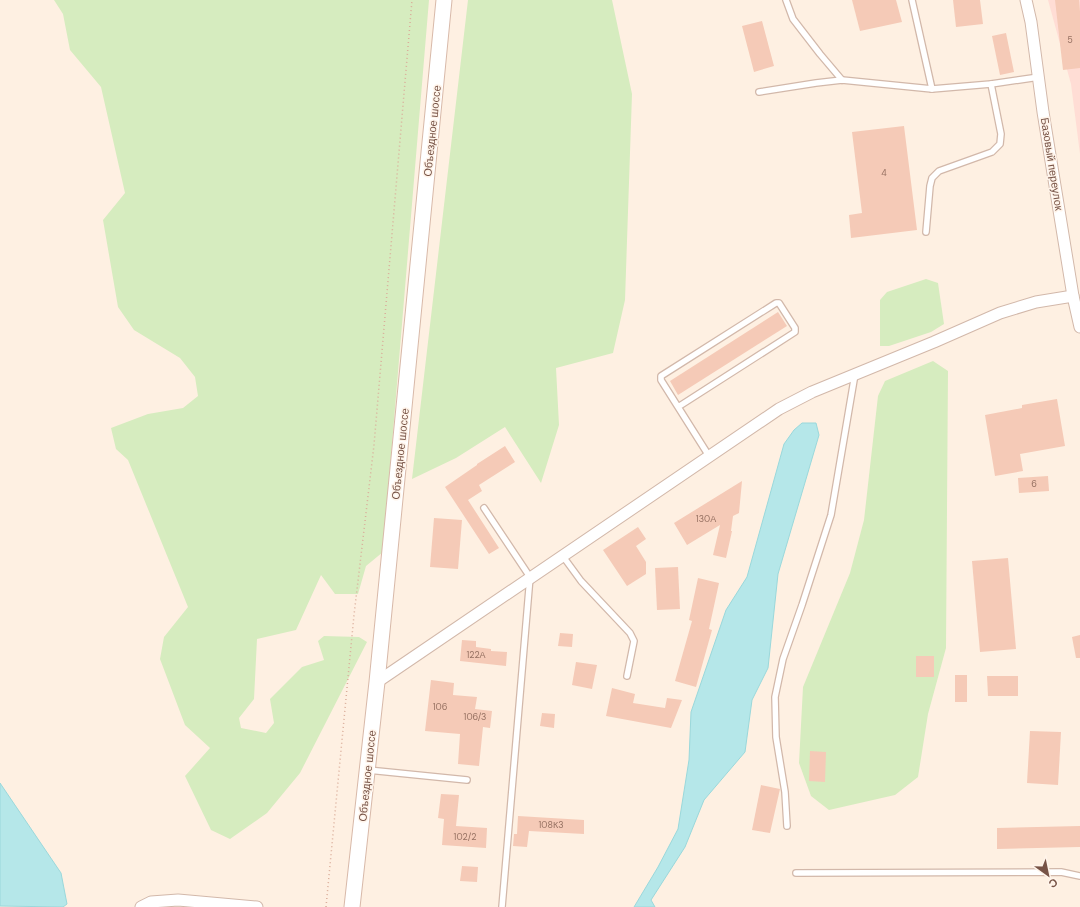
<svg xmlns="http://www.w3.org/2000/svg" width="1080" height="907" viewBox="0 0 1080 907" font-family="'DM Sans',sans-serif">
<rect width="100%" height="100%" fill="#fef0e2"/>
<!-- commercial -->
<path fill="#ffddd5" d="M 1048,0 L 1080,0 L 1080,154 L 1071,84 Z"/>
<!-- green -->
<g fill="#d6ecbf">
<path d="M 54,0 L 429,0 L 383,552 L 366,566 L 358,594 L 335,594 L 321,575 L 296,630 L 257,639 L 254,699 L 239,718 L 241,728 L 266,733 L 274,723 L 270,699 L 302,667 L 324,660 L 318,641 L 324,636 L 359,637 L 367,642 L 300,773 L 267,813 L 230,839 L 211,830 L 185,776 L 210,748 L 185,725 L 160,659 L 164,637 L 188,607 L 128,460 L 116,449 L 111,428 L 148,414 L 183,408 L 198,396 L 195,377 L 180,358 L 134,330 L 118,307 L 103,220 L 125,193 L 101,87 L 70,50 L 63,14 Z"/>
<path d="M 468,0 L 612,0 L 632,94 L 625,300 L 613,353 L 556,368 L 559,425 L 541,483 L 505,427 L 456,458 L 412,479 Z"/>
<path d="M 926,279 L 938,283 L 944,324 L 931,332 L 889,346 L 880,346 L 880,300 L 887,292 Z"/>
<path d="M 933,361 L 948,371 L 946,648 L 928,714 L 918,777 L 895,795 L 829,810 L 811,796 L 799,763 L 803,687 L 850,573 L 864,520 L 878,396 L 885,381 Z"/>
</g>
<!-- water -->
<g fill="#b5e7e9" stroke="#9ad8db">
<path d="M 802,423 L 816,423 L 819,435 L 778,574 L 768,668 L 752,700 L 745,752 L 704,800 L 685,847 L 651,900 L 655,907 L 634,907 L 658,867 L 678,829 L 689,760 L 691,712 L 726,610 L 747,577 L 784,444 L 794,430 Z"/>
<path d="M 0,783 L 61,873 L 67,904 L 63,907 L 0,906 Z"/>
</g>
<!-- building -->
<g fill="#f5cab7">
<path d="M 852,0 L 896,0 L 902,22 L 860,31 Z"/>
<path d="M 953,0 L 980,0 L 983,24 L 956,27 Z"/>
<path d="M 1055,0 L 1079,0 L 1080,12 L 1080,68 L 1063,70 Z"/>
<path d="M 762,21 L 774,66 L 754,72 L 742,26 Z"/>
<path d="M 1006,33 L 1014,72 L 1000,75 L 992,36 Z"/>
<path d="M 904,126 L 917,230 L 851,238 L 849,215 L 862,213 L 852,132 Z"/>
<path d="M 778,312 L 787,326 L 678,395 L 670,381 Z"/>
<path d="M 1057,399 L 1065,446 L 1020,454 L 1023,471 L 995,476 L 985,415 L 1022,408 L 1022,405 Z"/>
<path d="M 505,446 L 515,462 L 479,485 L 482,491 L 468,500 L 499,548 L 489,554 L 445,487 L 477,465 L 477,464 Z"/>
<path d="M 1048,476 L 1049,491 L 1019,493 L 1018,478 Z"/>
<path d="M 742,481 L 739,513 L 733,516 L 731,531 L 732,531 L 726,558 L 713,555 L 720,525 L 687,545 L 674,523 Z"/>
<path d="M 434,518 L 462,520 L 458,569 L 430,567 Z"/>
<path d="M 638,527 L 646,539 L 636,546 L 646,562 L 646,574 L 627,586 L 603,550 Z"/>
<path d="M 1008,558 L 1016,649 L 980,652 L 972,561 Z"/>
<path d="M 678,567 L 680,609 L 657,610 L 655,568 Z"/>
<path d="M 698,578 L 719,583 L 709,629 L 712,630 L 696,687 L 675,681 L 692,621 L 689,620 Z"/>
<path d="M 560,633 L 573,634 L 572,647 L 558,646 Z"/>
<path d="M 1080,635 L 1080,658 L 1076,658 L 1072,637 Z"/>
<path d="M 462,640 L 476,641 L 476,647 L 491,649 L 491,651 L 507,652 L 506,666 L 460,661 Z"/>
<rect x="916" y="656" width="18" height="21"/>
<path d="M 576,662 L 597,665 L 592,689 L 572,685 Z"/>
<rect x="955" y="675" width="12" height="27"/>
<path d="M 987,676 L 1018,676 L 1018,696 L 988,696 Z"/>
<path d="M 431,680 L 454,683 L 453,695 L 477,697 L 475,709 L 492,711 L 490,728 L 483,727 L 479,766 L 458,764 L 460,734 L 425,731 Z"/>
<path d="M 612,688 L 635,694 L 633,703 L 665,708 L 667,698 L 682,700 L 671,728 L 606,716 Z"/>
<path d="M 542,713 L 555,714 L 554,728 L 540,726 Z"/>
<path d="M 1030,731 L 1061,732 L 1058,785 L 1027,783 Z"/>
<path d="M 810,751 L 826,752 L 825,782 L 809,781 Z"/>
<path d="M 761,785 L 780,789 L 770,833 L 752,830 Z"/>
<path d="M 441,794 L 459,795 L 456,826 L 487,828 L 486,848 L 442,845 L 444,819 L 438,818 Z"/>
<path d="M 518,816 L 584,820 L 584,834 L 529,831 L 527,847 L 513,846 L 514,834 L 517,834 Z"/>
<path d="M 1080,826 L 1080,847 L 997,849 L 997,828 Z"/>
<path d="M 462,866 L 478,867 L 477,882 L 460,881 Z"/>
</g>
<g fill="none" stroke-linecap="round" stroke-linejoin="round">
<defs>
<g id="service">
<path d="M 786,0 L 793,19 L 820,54 L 842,80"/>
<path d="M 912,0 L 932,89"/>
<path d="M 759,92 L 816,83 L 842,80 L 932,89 L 991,84 L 1039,77"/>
<path d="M 926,232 L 930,186 L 932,178 L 939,171 L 992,152 L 1000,144 L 1001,134 L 991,84"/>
<path d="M 678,407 L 795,332 L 795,328 L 779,303 L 776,303 L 661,376 L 661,380 L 709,456"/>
<path d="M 484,508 L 530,577 L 502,907"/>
<path d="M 562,555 L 581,581 L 630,633 L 634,641 L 627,676"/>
<path d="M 368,770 L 467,780"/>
<path d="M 787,826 L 785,792 L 776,737 L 775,697 L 783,659 L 802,605 L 831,515 L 855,374"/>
<path d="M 796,873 L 1061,872 L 1080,876"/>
</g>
<g id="minor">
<path d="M 1026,0 L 1031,22 L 1043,112 L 1073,296 L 1080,327"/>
<path d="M 377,682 L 779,409 L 812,392 L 934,342 L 1000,313 L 1036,302 L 1073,296"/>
<path d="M 141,907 L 151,902 L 178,900 L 257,907"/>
</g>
<path id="secondary" d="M 352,907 L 377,682 L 444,0"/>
</defs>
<!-- service casing -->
<use href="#service" stroke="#d2b8aa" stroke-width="8"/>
<!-- minor casing -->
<use href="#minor" stroke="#d2b8aa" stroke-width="13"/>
<!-- secondary casing -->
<use href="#secondary" stroke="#d8b9a9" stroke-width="17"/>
<!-- path -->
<path stroke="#daad9a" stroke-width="1.5" stroke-dasharray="1 3" stroke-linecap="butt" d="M 326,907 L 354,615 L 374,445 L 412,0"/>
<!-- service -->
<use href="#service" stroke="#fff" stroke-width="5.5"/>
<!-- minor -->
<use href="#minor" stroke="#fff" stroke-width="11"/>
<!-- secondary -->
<use href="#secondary" stroke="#fff" stroke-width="15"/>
</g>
<g text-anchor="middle" stroke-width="3" stroke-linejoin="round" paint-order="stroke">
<!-- number labels -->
<g font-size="9" fill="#967162">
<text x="1070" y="43">5</text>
<text x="884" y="176">4</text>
<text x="1034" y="487">6</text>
<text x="706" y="522">130А</text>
<text x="476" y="658">122А</text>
<text x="440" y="710">106</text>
<text x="475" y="720">106/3</text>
<text x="551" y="828">108К3</text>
<text x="465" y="840">102/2</text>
</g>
<!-- street labels -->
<g font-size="11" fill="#775346" stroke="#fff4ea">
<text transform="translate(432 131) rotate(-84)" y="4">Объездное шоссе</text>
<text transform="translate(1052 164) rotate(81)" y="4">Базовый переулок</text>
<text transform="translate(400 454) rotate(-84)" y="4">Объездное шоссе</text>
<text transform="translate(367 776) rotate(-84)" y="4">Объездное шоссе</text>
</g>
</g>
<!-- north arrow -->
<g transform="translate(1048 875) rotate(147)" stroke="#fff4ea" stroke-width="3" paint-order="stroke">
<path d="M0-3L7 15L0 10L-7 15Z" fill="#775346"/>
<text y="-6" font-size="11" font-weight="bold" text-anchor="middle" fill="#775346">С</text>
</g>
</svg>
